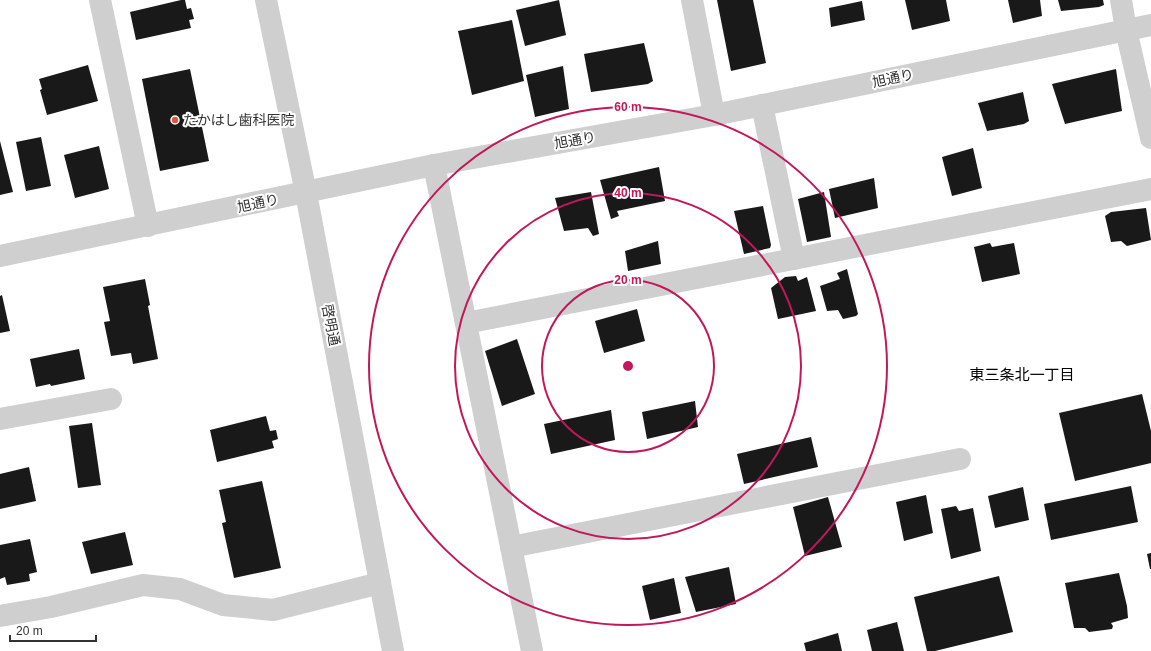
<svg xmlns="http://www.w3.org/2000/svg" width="1151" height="651" viewBox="0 0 1151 651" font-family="Arial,'Noto Sans JP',sans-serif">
<rect width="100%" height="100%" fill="#fff"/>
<!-- building -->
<g fill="#191919">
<path d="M 181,0 L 185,0 L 187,9 L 191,8 L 194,19 L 189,20 L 191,28 L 136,40 L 130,12 Z"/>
<path d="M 559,0 L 566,35 L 525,46 L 516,10 Z"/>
<path d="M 717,0 L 753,0 L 766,63 L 731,71 Z"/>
<path d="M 905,0 L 946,0 L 950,21 L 912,30 Z"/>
<path d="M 1008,0 L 1040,0 L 1042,16 L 1013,23 Z"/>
<path d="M 1058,0 L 1103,0 L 1104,5 L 1099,7 L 1061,11 Z"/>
<path d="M 862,1 L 865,20 L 831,27 L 829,8 Z"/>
<path d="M 512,20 L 524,81 L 472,95 L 458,31 Z"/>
<path d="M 644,43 L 653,81 L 648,84 L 591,92 L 584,54 Z"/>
<path d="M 88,65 L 98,101 L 47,115 L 40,90 L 42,89 L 39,79 Z"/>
<path d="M 563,66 L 569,109 L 535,117 L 526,75 Z"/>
<path d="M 190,69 L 209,161 L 160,171 L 142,79 Z"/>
<path d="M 1116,69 L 1122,111 L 1065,124 L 1052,84 Z"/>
<path d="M 1023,92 L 1029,121 L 1024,124 L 987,131 L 978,103 Z"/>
<path d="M 41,137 L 51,186 L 26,191 L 16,142 Z"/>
<path d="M 0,141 L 13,192 L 0,195 Z"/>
<path d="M 99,146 L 109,189 L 75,198 L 64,155 Z"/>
<path d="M 973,148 L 982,188 L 952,196 L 942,157 Z"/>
<path d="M 659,167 L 665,201 L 617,211 L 619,216 L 611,219 L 600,180 Z"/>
<path d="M 874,178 L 878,208 L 835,218 L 829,189 Z"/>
<path d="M 591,192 L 599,234 L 593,236 L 588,228 L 564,231 L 555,198 Z"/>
<path d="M 824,192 L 831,237 L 807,242 L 798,199 Z"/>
<path d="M 763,206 L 771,245 L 770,248 L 744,254 L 734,211 Z"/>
<path d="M 1146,208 L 1151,240 L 1127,246 L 1121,241 L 1111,242 L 1105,216 L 1111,212 Z"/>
<path d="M 658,241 L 661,264 L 628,271 L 625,251 Z"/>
<path d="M 990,243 L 992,247 L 1014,243 L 1020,274 L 982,282 L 974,247 Z"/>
<path d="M 847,269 L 858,314 L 856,316 L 843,319 L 838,310 L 827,311 L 820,286 L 840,279 L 837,273 Z"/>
<path d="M 796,276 L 798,281 L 807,277 L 816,311 L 778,319 L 771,288 L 785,277 Z"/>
<path d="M 145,279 L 150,305 L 148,306 L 158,359 L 133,364 L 131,353 L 111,356 L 104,322 L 110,321 L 103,287 Z"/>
<path d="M 2,295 L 10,331 L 0,333 L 0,296 Z"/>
<path d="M 637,309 L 645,341 L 604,353 L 595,321 Z"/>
<path d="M 517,339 L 535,394 L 502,406 L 485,351 Z"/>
<path d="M 79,349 L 85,379 L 51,386 L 50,384 L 36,387 L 30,359 Z"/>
<path d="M 1142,394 L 1151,431 L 1151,463 L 1075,481 L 1059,413 Z"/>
<path d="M 695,401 L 698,427 L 647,439 L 642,412 Z"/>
<path d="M 611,410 L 615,440 L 551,454 L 544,424 Z"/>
<path d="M 266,416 L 270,431 L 276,430 L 278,439 L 272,441 L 274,448 L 217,462 L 210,430 Z"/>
<path d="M 92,423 L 101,485 L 78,488 L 69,426 Z"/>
<path d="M 811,437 L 818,467 L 744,484 L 737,454 Z"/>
<path d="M 29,467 L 36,501 L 0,509 L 0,474 Z"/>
<path d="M 262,481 L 281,568 L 234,578 L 222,523 L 226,522 L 219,490 Z"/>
<path d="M 1131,486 L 1138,522 L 1051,540 L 1044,504 Z"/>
<path d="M 1023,487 L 1029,520 L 995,528 L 988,496 Z"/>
<path d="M 926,495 L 933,533 L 904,541 L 896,502 Z"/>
<path d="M 828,497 L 842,547 L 805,556 L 793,507 Z"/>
<path d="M 956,506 L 959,511 L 973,508 L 981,551 L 951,559 L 941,509 Z"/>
<path d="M 125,532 L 133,565 L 91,574 L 82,542 Z"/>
<path d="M 30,539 L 37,572 L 29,574 L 30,581 L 7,585 L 5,577 L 0,579 L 0,545 Z"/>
<path d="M 1151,553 L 1151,569 L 1150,569 L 1147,554 Z"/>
<path d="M 729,567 L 736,604 L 696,612 L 685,577 Z"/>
<path d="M 1119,573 L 1127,606 L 1128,618 L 1111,623 L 1113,626 L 1112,629 L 1089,632 L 1085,628 L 1074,628 L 1065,583 Z"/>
<path d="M 999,576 L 1013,632 L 935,651 L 927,651 L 914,597 Z"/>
<path d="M 674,578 L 681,613 L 650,620 L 642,586 Z"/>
<path d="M 897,622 L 904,651 L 872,651 L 867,630 Z"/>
<path d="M 838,633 L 842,651 L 806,651 L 804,643 Z"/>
</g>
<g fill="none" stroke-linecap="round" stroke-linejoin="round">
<!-- minor -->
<g stroke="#cfcfcf" stroke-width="22">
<path d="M 100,0 L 148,226"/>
<path d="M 692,0 L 714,115"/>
<path d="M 1121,0 L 1126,30 L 1151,138"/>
<path d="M 762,105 L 794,259"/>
<path d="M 434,165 L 532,651"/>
<path d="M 466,323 L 1151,189"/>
<path d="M 0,419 L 111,399"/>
<path d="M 511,547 L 960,459"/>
<path d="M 0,616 L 51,607 L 143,585 L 180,589 L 223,605 L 273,610 L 380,583"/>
</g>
<!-- tertiary -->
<g stroke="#cfcfcf" stroke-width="22">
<path d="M 266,0 L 306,193 L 393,651"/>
<path d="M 0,256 L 434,165 L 714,115 L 1151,25"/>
</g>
</g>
<!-- distance rings -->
<g fill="none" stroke="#c2185b" stroke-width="2">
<circle cx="628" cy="366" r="86"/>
<circle cx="628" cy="366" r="173"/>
<circle cx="628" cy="366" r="259"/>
</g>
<!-- markers -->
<circle fill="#d55947" stroke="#fff" stroke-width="1.5" cx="175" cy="120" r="4"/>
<g text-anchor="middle" stroke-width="4" stroke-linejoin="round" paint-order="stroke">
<!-- street labels -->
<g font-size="14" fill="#323232" stroke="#fff">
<text transform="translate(893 78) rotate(-12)" y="5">旭通り</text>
<text transform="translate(575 140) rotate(-10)" y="5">旭通り</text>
<text transform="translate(258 203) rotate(-12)" y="5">旭通り</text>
<text transform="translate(331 325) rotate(79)" y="5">啓明通</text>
</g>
<!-- poi labels -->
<g font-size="14" fill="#323232" stroke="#fff" text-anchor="start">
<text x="183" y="125">たかはし歯科医院</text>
</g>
<!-- neighbourhood labels -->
<g font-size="15" fill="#000" stroke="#fff">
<text x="1022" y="380">東三条北一丁目</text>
</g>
</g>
<circle cx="628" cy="366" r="6" fill="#c2185b" stroke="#fff" stroke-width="2"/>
<g font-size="12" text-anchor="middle" font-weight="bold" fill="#c2185b" stroke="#fff" stroke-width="4" stroke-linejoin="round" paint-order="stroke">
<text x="628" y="111">60 m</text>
<text x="628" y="197">40 m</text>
<text x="628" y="284">20 m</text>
</g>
<!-- scale -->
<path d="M10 635v6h86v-6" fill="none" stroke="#323232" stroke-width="2"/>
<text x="16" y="635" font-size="12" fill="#323232" stroke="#ffffff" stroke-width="3" paint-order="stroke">20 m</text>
</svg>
